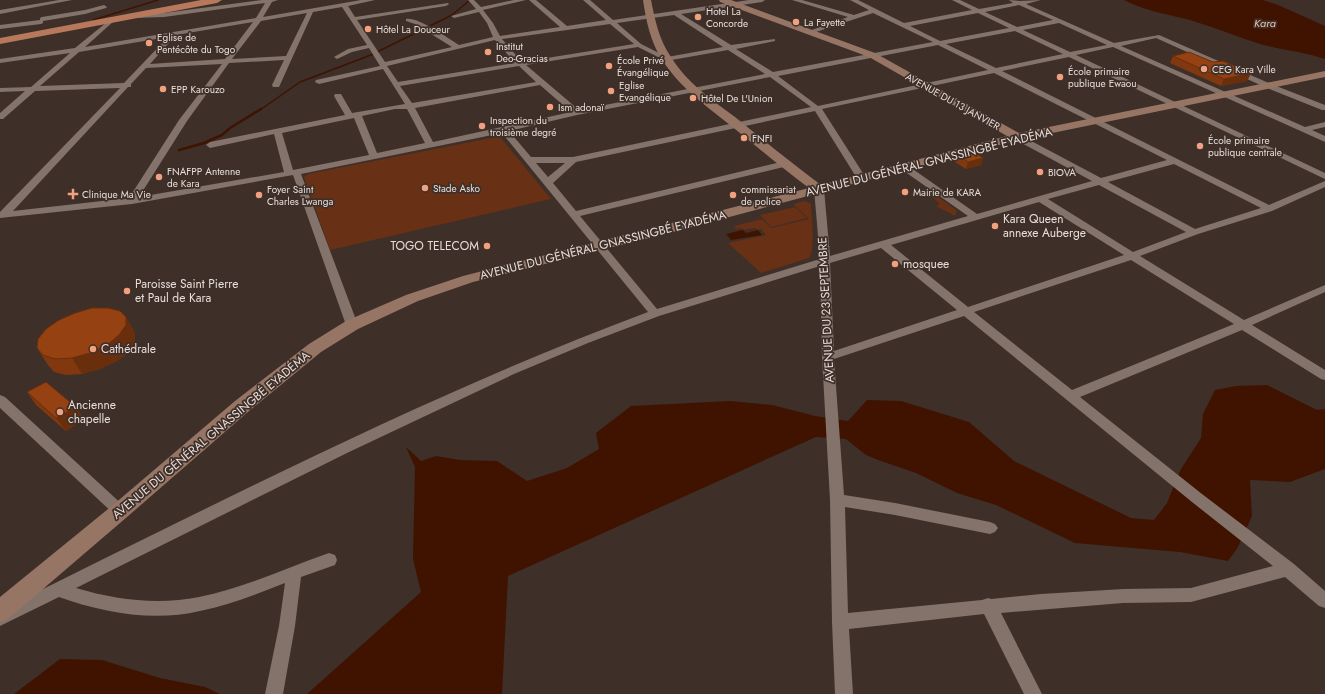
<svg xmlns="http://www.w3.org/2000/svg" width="1325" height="694" viewBox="0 0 1325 694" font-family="Jost,sans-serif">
<rect width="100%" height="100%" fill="#3e2f29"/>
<!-- green -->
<g fill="#683014">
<path d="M 496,137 L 501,138 L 551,199 L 330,250 L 304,177 L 308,174 Z"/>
<path d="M 926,192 L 932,192 L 957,211 L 955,216 L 934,205 L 938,206 L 939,203 Z"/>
<path d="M 805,201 L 811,204 C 811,216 816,249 809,258 L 761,273 L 728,243 L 766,235 L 761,229 L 757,230 L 755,228 L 744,230 L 741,228 L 736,229 L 734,226 L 762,219 L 771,228 L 809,219 L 793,204 Z"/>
<path d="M 795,207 L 807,218 L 771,227 L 760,215 Z"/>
</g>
<!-- water -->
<g fill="#3f1300">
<path d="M 1124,0 L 1263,0 L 1278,5 L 1325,26 L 1325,59 C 1304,52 1281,50 1260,44 C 1238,37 1216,28 1193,21 C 1170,14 1146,12 1124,0 Z"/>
<path d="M 743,230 L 746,233 L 758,230 L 762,235 L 731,240 L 726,234 Z"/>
<path d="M 1267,385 L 1317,410 L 1325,409 L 1325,469 L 1290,482 L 1250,480 L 1252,516 L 1238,547 L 1228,561 L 1180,552 L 1075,543 L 996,505 L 957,493 L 916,473 L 878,460 L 866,455 L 846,439 L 816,437 L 508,576 L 502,694 L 307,694 L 421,592 L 413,559 L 415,467 L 406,447 L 421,461 L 436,456 L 460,460 L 497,461 L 527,481 L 567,468 L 599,449 L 596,433 L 631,406 L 731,401 L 772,405 L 815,416 L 848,421 L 867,400 L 901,401 L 969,422 L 1014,461 L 1131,518 L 1154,520 L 1167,503 L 1181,469 L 1201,438 L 1203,414 L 1215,390 L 1236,386 Z"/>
<path d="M 60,659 L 102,660 L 160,678 L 205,687 L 220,694 L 14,694 Z"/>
</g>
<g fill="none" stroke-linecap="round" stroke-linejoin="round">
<!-- stream-far1 -->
<g stroke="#3f1300" stroke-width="1.5">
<path d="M 93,20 L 158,0"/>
<path d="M 260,110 L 300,82 L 371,55 L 452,15 L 470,0"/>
</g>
<!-- stream -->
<path stroke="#3f1300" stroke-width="2.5" d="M 179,150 L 204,143 L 222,135 L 230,128 L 261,109"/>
<!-- minor -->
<g fill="#84736b" fill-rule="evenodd">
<path d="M 59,0 L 72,0 L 0,14 L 0,10 Z"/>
<path d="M 262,0 L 278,0 L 272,2 L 263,17 L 361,0 L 375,0 L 348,6 L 355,17 L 448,3 L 449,4 L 446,6 L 357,20 L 385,62 L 452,47 L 415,24 L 406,21 L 406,19 C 419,17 447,38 459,45 L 493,37 L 487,23 L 479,12 L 454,18 L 451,16 L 476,9 L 468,0 L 474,0 L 481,7 L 514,0 L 526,0 L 483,10 L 493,23 L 500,36 L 560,27 L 529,0 L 536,0 L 567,26 L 606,20 L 583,0 L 590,0 L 613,20 L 749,0 L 765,0 L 762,2 L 681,14 L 731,45 L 775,39 L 775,41 L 736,49 L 773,72 L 933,42 L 873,13 L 813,33 L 809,33 L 809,31 L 848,17 L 792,0 L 802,0 L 854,15 L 869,10 L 850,0 L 858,0 L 904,23 L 972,10 L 952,0 L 960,0 L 979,9 L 1013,3 L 1009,0 L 1020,1 L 1041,0 L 1026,4 L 1114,43 L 1159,35 L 1271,84 L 1325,105 L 1325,110 L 1322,110 L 1267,88 L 1156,38 L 1121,46 L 1305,127 L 1325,122 L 1325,127 L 1312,130 L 1325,136 L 1325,142 L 1113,47 L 1076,55 L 1325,173 L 1325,179 L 1069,57 L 1002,71 L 1269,205 L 1325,181 L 1325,187 L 1272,211 L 1198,234 L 1140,256 L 1244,320 L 1325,285 L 1325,292 L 1252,325 L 1325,370 L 1325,380 L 1321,379 L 1242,330 L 1080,397 L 1202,494 L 1294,564 L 1325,591 L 1325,608 L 1319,606 L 1285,577 L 1191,602 L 1123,603 L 1001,613 L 1042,694 L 1024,694 L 984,614 L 849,629 L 853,694 L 835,694 L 832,622 L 830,500 L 822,357 L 820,266 L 659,316 L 588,343 L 514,374 L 347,453 L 76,588 C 116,600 158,605 199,597 C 244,588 286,568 329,553 L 335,555 L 337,560 L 335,565 L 301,577 L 295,626 L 283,694 L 265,694 L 279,626 L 285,583 C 257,594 229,605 200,611 C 153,622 104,613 59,597 L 0,626 L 0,610 C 213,506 425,395 648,312 L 502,133 L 301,174 L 358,325 L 356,328 L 348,328 L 346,325 L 293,175 L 132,204 L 0,218 L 0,212 L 120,88 L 35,91 L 3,119 L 0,119 L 0,113 L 25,91 L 0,92 L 0,88 L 31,87 L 70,53 L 0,63 L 0,59 L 75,48 L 112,18 L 114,19 L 114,21 L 85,47 L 256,18 L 265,3 L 164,17 L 135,18 L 132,16 L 135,14 L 164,13 ZM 1019,5 L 1053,20 L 1017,27 L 985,12 ZM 342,7 L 367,45 L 348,49 L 334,57 L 337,59 L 352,52 L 369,48 L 380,66 L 316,80 L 315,82 L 319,84 L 383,69 L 405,104 L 352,113 L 341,94 L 335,94 L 334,96 L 345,115 L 210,142 L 206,145 L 210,148 L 274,134 L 284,172 L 139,197 L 187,121 L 229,63 L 284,60 L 272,85 L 273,87 L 279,87 L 313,12 ZM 307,13 L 286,56 L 232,59 L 261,21 ZM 978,13 L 1009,28 L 940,41 L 910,26 ZM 674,15 L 723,47 L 667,57 L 641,44 L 617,23 ZM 253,22 L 225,59 L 150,64 L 176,35 ZM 1059,23 L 1107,45 L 1070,52 L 1023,30 ZM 610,24 L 634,44 L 522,62 L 502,39 ZM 1015,31 L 1063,54 L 996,68 L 946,44 ZM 168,37 L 124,83 L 40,86 L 79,52 ZM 495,40 L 515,63 L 398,82 L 387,66 ZM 938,45 L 988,70 L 818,106 L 778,76 ZM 638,47 L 666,61 L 728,50 L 765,74 L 579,110 L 526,65 ZM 222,64 L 179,120 L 129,198 L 13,211 L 128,87 L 131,87 L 131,84 L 146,68 ZM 519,66 L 536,82 L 412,103 L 400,86 ZM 994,73 L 1167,160 L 1101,178 L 1020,135 L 1014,135 L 1013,137 L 1014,139 L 1092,181 L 977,214 L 907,165 L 901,165 L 900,167 L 901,169 L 968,216 L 830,256 L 824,189 L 822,187 L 816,187 L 814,189 L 820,259 L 657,309 L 580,216 L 788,166 L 789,164 L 788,162 L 785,161 L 576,211 L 553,183 L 576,162 L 815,111 L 858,180 L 864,180 L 866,178 L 822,109 ZM 770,77 L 811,107 L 573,157 L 531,157 L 509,131 L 577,115 ZM 540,85 L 571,112 L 433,142 L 415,108 ZM 395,109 L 407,109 L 425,143 L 377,153 L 362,116 ZM 354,118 L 369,155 L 293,170 L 282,133 ZM 536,163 L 565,163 L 548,177 ZM 1174,164 L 1261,208 L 1195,229 L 1108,182 ZM 1099,185 L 1186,232 L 1133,252 L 1048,199 ZM 1039,202 L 1124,255 L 968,307 L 891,245 ZM 881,248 L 957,310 L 834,351 L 830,263 ZM 1131,260 L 1234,324 L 1072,390 L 974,312 ZM 964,316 L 1192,502 L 1273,566 L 1191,588 L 1123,589 L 1041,594 L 991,599 L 988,598 L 982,600 L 848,613 L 845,507 L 895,515 L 990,534 L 995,532 L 998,528 L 995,524 L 990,522 L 895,503 L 844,495 L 834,359 Z"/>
<path d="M 104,5 L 107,7 L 106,8 L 85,14 L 43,21 L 43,23 L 41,24 L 0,29 L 0,25 L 40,20 L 40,18 L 42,17 L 85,10 Z"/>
<path d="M 0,395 L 5,397 L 125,507 L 127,511 L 125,515 L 120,517 L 115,515 L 0,408 Z"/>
</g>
<!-- secondary -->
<path fill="#977565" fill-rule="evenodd" d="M 643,0 L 651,0 C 655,20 659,40 671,57 C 686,82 712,100 735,117 C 763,140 792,163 821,185 L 1007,136 L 869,57 L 720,2 L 719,0 L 731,0 L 875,53 L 1019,133 L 1325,71 L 1325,77 L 1018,140 L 677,231 L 473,282 L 418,301 L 358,329 L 321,352 L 249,411 L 127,517 L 8,619 L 0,622 L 0,597 L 113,505 L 235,401 L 309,344 L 346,321 L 406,295 L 463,276 L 809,188 C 782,168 756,146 730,125 C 705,105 678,86 661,58 C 650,40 646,20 643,0 Z"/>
<!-- trunk -->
<path fill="#b7785c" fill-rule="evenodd" d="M 201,0 L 222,0 L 217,3 L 0,44 L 0,38 Z"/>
</g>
<!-- wall -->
<g fill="#81380f">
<path d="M 1173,56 L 1213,62 L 1251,73 L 1247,81 L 1221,86 L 1170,63 Z"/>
<path d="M 957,154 L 983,158 L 981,165 L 966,169 L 955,162 Z"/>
<path d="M 126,317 L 135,333 L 135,342 L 129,352 L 117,361 L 100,369 L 82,374 L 66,375 L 54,372 L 48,365 L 37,348 Z"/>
<path d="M 27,392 L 76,407 L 84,420 L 66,431 L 36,405 Z"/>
</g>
<!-- shaded-wall -->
<g fill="#692e0c">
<path d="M 1251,73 L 1247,81 L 1221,86 L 1224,79 Z"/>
<path d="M 983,158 L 981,165 L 966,169 L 968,162 Z"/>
<path d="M 126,317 L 135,333 L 135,342 L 129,352 L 117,361 L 100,369 L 82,374 L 72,358 Z"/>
<path d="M 76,407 L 84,420 L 66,431 L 56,418 Z"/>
</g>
<!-- building -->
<g fill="#964111" stroke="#692e0c">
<path d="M 1189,52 L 1213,62 L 1223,61 L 1251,73 L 1224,79 L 1173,56 Z"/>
<path d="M 972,151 L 983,158 L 968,162 L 957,154 Z"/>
<path d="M 92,308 L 108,308 L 120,311 L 126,317 L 126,325 L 119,335 L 107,345 L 90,353 L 72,358 L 55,359 L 43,355 L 37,348 L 38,339 L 46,329 L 59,320 L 75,313 Z"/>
<path d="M 46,382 L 76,407 L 56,418 L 27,392 Z"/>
</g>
<!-- markers -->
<g fill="#f1a17d" stroke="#3e2f29" stroke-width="1.5">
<circle cx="698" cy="17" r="4"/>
<circle cx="796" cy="22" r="4"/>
<circle cx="368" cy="29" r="4"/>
<circle cx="149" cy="43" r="4"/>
<circle cx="488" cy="52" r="4"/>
<circle cx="609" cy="66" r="4"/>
<circle cx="1204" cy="69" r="4"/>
<circle cx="1060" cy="77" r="4"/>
<circle cx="163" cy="89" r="4"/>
<circle cx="611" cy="91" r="4"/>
<circle cx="693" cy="98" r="4"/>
<circle cx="550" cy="107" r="4"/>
<circle cx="482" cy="126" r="4"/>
<circle cx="744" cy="138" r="4"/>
<circle cx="1200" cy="146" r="4"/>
<circle cx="1040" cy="172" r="4"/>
<circle cx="159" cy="177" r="4"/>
<circle cx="425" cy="188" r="4"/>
<circle cx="905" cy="192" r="4"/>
<path d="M71 188h4v4h4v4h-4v4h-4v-4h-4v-4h4z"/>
<circle cx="259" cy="195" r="4"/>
<circle cx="733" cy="195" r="4"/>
<circle cx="995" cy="226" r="4"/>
<circle cx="487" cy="246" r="4"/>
<circle cx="895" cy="264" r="4"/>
<circle cx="127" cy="291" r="4"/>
<circle cx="93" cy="349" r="4"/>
<circle cx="60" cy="412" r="4"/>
</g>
<g text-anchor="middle" stroke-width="3.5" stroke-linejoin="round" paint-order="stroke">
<!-- far-poi labels -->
<g font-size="10" fill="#e7ddd9" stroke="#3e2f29" text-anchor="start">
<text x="706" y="15">Hotel La<tspan x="706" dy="12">Concorde</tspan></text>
<text x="804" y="26">La Fayette</text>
<text x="376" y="33">Hôtel La Douceur</text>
<text x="157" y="41">Eglise de<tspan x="157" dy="12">Pentécôte du Togo</tspan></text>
<text x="496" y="50">Institut<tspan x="496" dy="12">Deo-Gracias</tspan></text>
<text x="617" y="64">École Privé<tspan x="617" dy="12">Évangélique</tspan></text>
<text x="1212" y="73">CEG Kara Ville</text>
<text x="1068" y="75">École primaire<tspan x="1068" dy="12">publique Ewaou</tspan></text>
<text x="619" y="89">Eglise<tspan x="619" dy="12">Evangélique</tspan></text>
<text x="171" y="93">EPP Karouzo</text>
<text x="701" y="102">Hôtel De L'Union</text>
<text x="558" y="111">Ism adonaï</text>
<text x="490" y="124">Inspection du<tspan x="490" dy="12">troisième degré</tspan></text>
<text x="752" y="142">FNFI</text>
<text x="1208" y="144">École primaire<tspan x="1208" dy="12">publique centrale</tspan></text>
<text x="167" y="175">FNAFPP Antenne<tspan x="167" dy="12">de Kara</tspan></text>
<text x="1048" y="176">BIOVA</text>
<text x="433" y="192">Stade Asko</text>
<text x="267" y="193">Foyer Saint<tspan x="267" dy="12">Charles Lwanga</tspan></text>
<text x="741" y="193">commissariat<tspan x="741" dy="12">de police</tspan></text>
<text x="913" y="196">Mairie de KARA</text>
<text x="82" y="198">Clinique Ma Vie</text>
</g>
<!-- far-street labels -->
<g font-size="10" fill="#e7ddd9" stroke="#3e2f29">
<text transform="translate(953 101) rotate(29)" y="4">AVENUE DU 13 JANVIER</text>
</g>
<!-- far-water labels -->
<g font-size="11" font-style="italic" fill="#f4c4ae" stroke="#3e2f29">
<text x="1265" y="27">Kara</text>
</g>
<!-- street labels -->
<g font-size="12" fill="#e7ddd9" stroke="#3e2f29">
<text transform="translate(929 162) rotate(-14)" y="4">AVENUE DU GÉNÉRAL GNASSINGBÉ EYADÉMA</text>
<text transform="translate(603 245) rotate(-14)" y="4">AVENUE DU GÉNÉRAL GNASSINGBÉ EYADÉMA</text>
<text transform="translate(826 310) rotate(-93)" y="4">AVENUE DU 23 SEPTEMBRE</text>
<text transform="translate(211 435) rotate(-40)" y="4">AVENUE DU GÉNÉRAL GNASSINGBÉ EYADÉMA</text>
</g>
<!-- poi labels -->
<g font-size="12" fill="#e7ddd9" stroke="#3e2f29" text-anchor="start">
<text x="1003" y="223">Kara Queen<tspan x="1003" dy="14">annexe Auberge</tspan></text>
<text x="479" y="250" text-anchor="end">TOGO TELECOM</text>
<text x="903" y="268">mosquee</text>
<text x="135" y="288">Paroisse Saint Pierre<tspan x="135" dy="14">et Paul de Kara</tspan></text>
<text x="101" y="353">Cathédrale</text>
<text x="68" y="409">Ancienne<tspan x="68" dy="14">chapelle</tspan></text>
</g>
</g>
</svg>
